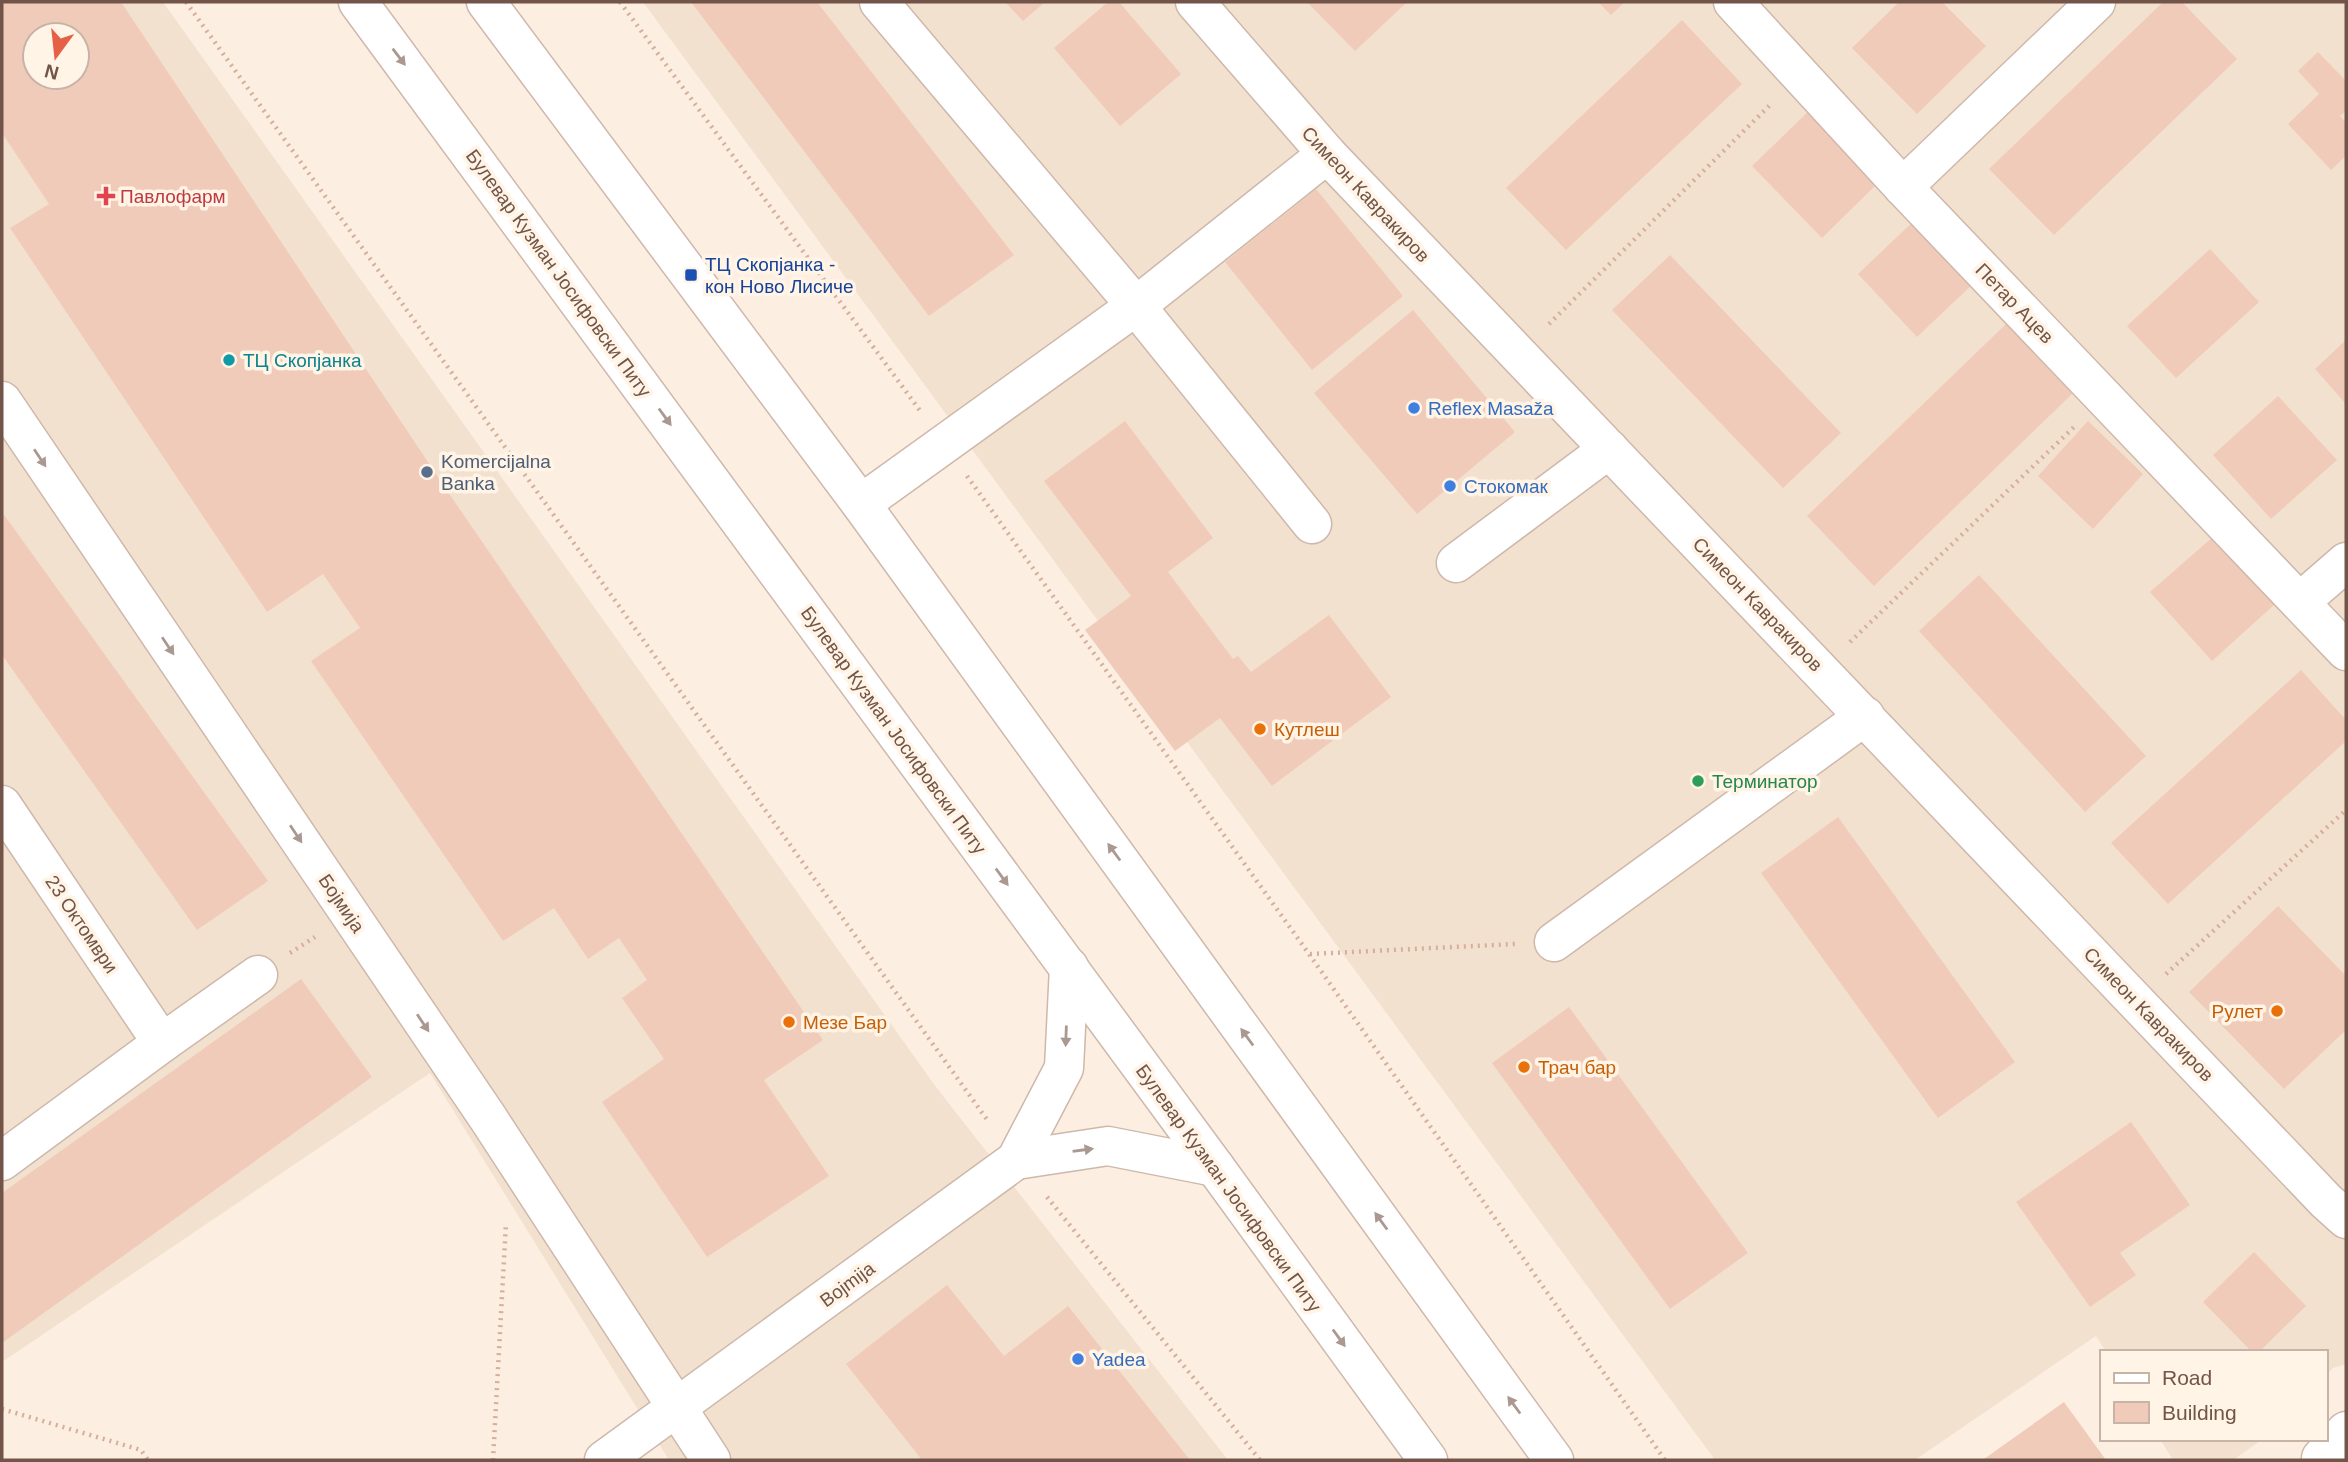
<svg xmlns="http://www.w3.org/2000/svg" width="2348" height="1462" viewBox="0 0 2348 1462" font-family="Arial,sans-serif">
<rect width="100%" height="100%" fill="#fcefe1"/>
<!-- residential -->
<g fill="#f3e1cf" fill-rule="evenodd">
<path d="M 2,2 L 163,2 L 936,1087 L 1228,1460 L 669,1460 L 430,1073 L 2,1362 ZM 35,35 L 77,35 L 77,77 L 35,77 Z"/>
<path d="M 643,2 L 2346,2 L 2346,1364 L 2333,1368 L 2325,1377 L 2325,1352 L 2106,1352 L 2096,1336 L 1915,1460 L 1715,1460 Z"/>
<path d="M 2160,1439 L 2263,1439 L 2233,1460 L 2173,1460 Z"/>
</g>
<!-- building -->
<g fill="#f1cbb9" fill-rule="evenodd">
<path d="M 2,2 L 121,2 L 448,492 L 823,1040 L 764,1080 L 829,1176 L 707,1257 L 602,1102 L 664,1059 L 622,998 L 647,980 L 619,938 L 588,959 L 554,908 L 503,941 L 311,661 L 360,628 L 323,574 L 267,612 L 10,228 L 49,204 L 2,133 ZM 35,35 L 77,35 L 77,77 L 35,77 Z"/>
<path d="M 691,2 L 817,2 L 1014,255 L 929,316 Z"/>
<path d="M 1005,2 L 1045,2 L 1023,21 Z"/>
<path d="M 1108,2 L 1119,2 L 1181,74 L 1120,126 L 1054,48 Z"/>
<path d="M 1307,2 L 1407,2 L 1355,51 Z"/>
<path d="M 1598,2 L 1625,2 L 1611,15 Z"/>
<path d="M 1899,2 L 1942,2 L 1986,46 L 1917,114 L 1852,48 Z"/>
<path d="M 2163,2 L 2182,2 L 2237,59 L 2054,235 L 1989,169 Z"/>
<path d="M 1682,20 L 1742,84 L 1566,250 L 1506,188 Z"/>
<path d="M 2318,52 L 2346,81 L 2346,111 L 2340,116 L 2346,123 L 2346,156 L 2331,170 L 2288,124 L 2319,94 L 2298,71 Z"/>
<path d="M 1812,108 L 1882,179 L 1822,238 L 1752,166 Z"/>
<path d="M 1316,189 L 1403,296 L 1312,370 L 1225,262 Z"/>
<path d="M 1917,218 L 1976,281 L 1917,337 L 1858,274 Z"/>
<path d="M 2210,249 L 2259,302 L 2176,378 L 2127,326 Z"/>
<path d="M 1670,255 L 1841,433 L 1783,488 L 1612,310 Z"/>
<path d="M 1413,310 L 1515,432 L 1417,514 L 1314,393 Z"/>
<path d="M 2006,324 L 2073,393 L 1874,586 L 1807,516 Z"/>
<path d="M 2346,340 L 2346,404 L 2315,369 Z"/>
<path d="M 2278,396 L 2337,460 L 2271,519 L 2213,455 Z"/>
<path d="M 1125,421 L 1213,538 L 1168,572 L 1233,659 L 1238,656 L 1251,672 L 1329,615 L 1391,697 L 1272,786 L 1220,718 L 1175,751 L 1085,630 L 1131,596 L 1044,481 Z"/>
<path d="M 2088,421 L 2143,474 L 2093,529 L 2038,476 Z"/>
<path d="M 2,512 L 268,881 L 197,930 L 2,655 Z"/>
<path d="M 2214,536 L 2275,604 L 2212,661 L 2150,592 Z"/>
<path d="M 1979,575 L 2146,756 L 2085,812 L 1919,631 Z"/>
<path d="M 2301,670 L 2346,720 L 2346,741 L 2168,904 L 2111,843 Z"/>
<path d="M 1838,817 L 2015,1062 L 1938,1118 L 1761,873 Z"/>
<path d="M 2278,906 L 2346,976 L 2346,1030 L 2284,1089 L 2189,992 Z"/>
<path d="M 301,979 L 372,1077 L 2,1343 L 2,1193 Z"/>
<path d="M 1569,1007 L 1748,1253 L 1670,1309 L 1492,1063 Z"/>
<path d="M 2131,1122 L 2190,1205 L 2120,1253 L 2136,1275 L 2090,1307 L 2016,1202 Z"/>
<path d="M 2254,1252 L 2306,1306 L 2259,1352 L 2252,1352 L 2203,1302 Z"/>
<path d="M 947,1285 L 1004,1356 L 1068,1306 L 1190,1460 L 922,1460 L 846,1364 Z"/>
<path d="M 2064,1402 L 2106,1460 L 1984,1459 Z"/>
</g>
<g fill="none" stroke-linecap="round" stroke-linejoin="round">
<defs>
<g id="minor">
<path d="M 358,2 L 1215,1167 L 1428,1460"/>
<path d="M 486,2 L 861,504 L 1554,1460"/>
<path d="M 879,2 L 1136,306 L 1312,524"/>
<path d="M 1195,2 L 1327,154 L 2326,1201 L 2346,1219"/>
<path d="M 1733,2 L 1903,187 L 2346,651"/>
<path d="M 1903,187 L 2096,2"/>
<path d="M 2,401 L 488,1118 L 711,1460"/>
<path d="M 861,504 L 1136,306 L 1327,154"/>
<path d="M 1456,563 L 1609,449"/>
<path d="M 2300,602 L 2346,562"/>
<path d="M 2,805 L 162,1043"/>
<path d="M 1554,942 L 1865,716"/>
<path d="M 1016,1160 L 1108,1146 L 1215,1167"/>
<path d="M 2,1161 L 162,1043 L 258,975"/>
<path d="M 2321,1458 L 2346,1431"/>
<path d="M 604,1460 L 1016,1160 L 1064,1068 L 1069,967"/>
</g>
</defs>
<!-- minor casing -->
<use href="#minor" stroke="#ceb8ab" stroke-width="41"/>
<!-- path -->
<g stroke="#d5af9c" stroke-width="4.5" stroke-dasharray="2 5" stroke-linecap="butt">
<path d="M 186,2 L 988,1121"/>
<path d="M 620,2 L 921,412"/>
<path d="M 1549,324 L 1771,104"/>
<path d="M 967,476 L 1309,954 L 1665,1460"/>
<path d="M 1850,642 L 2074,427"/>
<path d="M 290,953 L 315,937"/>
<path d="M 1310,954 L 1515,944"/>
<path d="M 2166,974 L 2346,810"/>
<path d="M 1047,1197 L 1260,1460"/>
<path d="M 2,1409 L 141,1450 L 148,1460"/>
<path d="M 493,1460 L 506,1223"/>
</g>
<!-- minor -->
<use href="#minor" stroke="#fff" stroke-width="38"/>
</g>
<!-- one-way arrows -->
<defs><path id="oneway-solid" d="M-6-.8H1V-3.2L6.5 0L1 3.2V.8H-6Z" transform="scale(1.75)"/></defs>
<g fill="#aa9891">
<use href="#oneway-solid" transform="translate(399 57) rotate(53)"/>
<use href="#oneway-solid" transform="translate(665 417) rotate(54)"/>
<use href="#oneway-solid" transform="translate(40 458) rotate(56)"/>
<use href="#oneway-solid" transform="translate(168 646) rotate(56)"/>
<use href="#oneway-solid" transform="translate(296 834) rotate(56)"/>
<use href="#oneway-solid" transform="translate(1114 852) rotate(-126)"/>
<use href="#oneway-solid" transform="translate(1002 877) rotate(54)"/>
<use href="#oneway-solid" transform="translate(423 1023) rotate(56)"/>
<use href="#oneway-solid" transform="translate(1066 1036) rotate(92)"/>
<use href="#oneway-solid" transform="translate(1247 1037) rotate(-126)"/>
<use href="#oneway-solid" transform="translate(1083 1150) rotate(-8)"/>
<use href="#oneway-solid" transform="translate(1381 1221) rotate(-126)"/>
<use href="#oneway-solid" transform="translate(1339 1338) rotate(54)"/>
<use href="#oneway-solid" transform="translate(1514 1405) rotate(-126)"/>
</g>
<!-- markers -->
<path fill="#e0444e" stroke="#fff4e6" stroke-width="2.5" d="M102.5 185.5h7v7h7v7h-7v7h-7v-7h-7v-7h7z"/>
<rect fill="#1a4fb4" stroke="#fff4e6" stroke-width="2.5" x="684" y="268" width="14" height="14" rx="3.5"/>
<circle fill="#0f9aa8" stroke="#fff4e6" stroke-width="2.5" cx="229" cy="360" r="7"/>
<g fill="#3f7fe0" stroke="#fff4e6" stroke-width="2.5">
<circle cx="1414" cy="408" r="7"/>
<circle cx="1450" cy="486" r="7"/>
<circle cx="1078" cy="1359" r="7"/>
</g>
<circle fill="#5c6f8a" stroke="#fff4e6" stroke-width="2.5" cx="427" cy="472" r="7"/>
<g fill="#e8710a" stroke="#fff4e6" stroke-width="2.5">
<circle cx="1260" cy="729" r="7"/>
<circle cx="2277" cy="1011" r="7"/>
<circle cx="789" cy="1022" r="7"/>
<circle cx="1524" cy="1067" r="7"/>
</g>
<circle fill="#2e9e5b" stroke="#fff4e6" stroke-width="2.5" cx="1698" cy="781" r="7"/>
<g text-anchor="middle" stroke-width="7" stroke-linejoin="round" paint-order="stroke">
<!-- street labels -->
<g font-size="19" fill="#725448" stroke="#fff4e6">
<text transform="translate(1366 194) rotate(47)" y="7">Симеон Кавракиров</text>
<text transform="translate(559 273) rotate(54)" y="7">Булевар Кузман Јосифовски Питу</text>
<text transform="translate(2015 303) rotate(46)" y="7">Петар Ацев</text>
<text transform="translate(1758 604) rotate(46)" y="7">Симеон Кавракиров</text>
<text transform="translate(894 730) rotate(54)" y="7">Булевар Кузман Јосифовски Питу</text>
<text transform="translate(342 903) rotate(56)" y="7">Бојмија</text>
<text transform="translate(82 924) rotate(56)" y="7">23 Октомври</text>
<text transform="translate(2149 1014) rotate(46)" y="7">Симеон Кавракиров</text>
<text transform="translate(1229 1188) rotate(54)" y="7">Булевар Кузман Јосифовски Питу</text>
<text transform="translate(847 1284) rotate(-36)" y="7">Bojmija</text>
</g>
<!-- health labels -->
<g font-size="19" fill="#be3a42" stroke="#fff4e6" text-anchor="start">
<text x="120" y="203">Павлофарм</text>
</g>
<!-- transit labels -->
<g font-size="19" fill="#164399" stroke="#fff4e6" text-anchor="start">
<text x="705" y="271">ТЦ Скопјанка -<tspan x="705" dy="22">кон Ново Лисиче</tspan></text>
</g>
<!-- culture labels -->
<g font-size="19" fill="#0d838f" stroke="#fff4e6" text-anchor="start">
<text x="243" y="367">ТЦ Скопјанка</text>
</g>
<!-- shop labels -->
<g font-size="19" fill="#366cbe" stroke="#fff4e6" text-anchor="start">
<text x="1428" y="415">Reflex Masaža</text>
<text x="1464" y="493">Стокомак</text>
<text x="1092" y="1366">Yadea</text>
</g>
<!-- service labels -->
<g font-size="19" fill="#4e5e75" stroke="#fff4e6" text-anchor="start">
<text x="441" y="468">Komercijalna<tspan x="441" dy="22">Banka</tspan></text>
</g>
<!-- food labels -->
<g font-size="19" fill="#c56008" stroke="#fff4e6" text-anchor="start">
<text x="1274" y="736">Кутлеш</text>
<text x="2263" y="1018" text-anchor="end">Рулет</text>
<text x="803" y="1029">Мезе Бар</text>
<text x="1538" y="1074">Трач бар</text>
</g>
<!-- leisure labels -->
<g font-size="19" fill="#27864d" stroke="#fff4e6" text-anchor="start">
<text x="1712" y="788">Терминатор</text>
</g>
</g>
<!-- border -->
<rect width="2348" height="1462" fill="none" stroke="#725448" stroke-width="7"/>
<!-- legend -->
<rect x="2100" y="1350" width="228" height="91" fill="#fff4e6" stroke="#c7b4a7" stroke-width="2"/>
<rect x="2114" y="1373" width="35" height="10" fill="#ffffff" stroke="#c7b4a7" stroke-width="2"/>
<text x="2162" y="1385" font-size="21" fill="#725448">Road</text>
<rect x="2114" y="1402" width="35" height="21" fill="#f1cbb9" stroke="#c7b4a7" stroke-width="2"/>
<text x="2162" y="1420" font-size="21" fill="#725448">Building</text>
<!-- north arrow -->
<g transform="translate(56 56) rotate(195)"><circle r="33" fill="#fff4e6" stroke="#c7b4a7" stroke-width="2"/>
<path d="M0-5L12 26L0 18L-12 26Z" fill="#e56046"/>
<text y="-10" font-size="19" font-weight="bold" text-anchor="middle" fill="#725448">N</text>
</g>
</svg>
